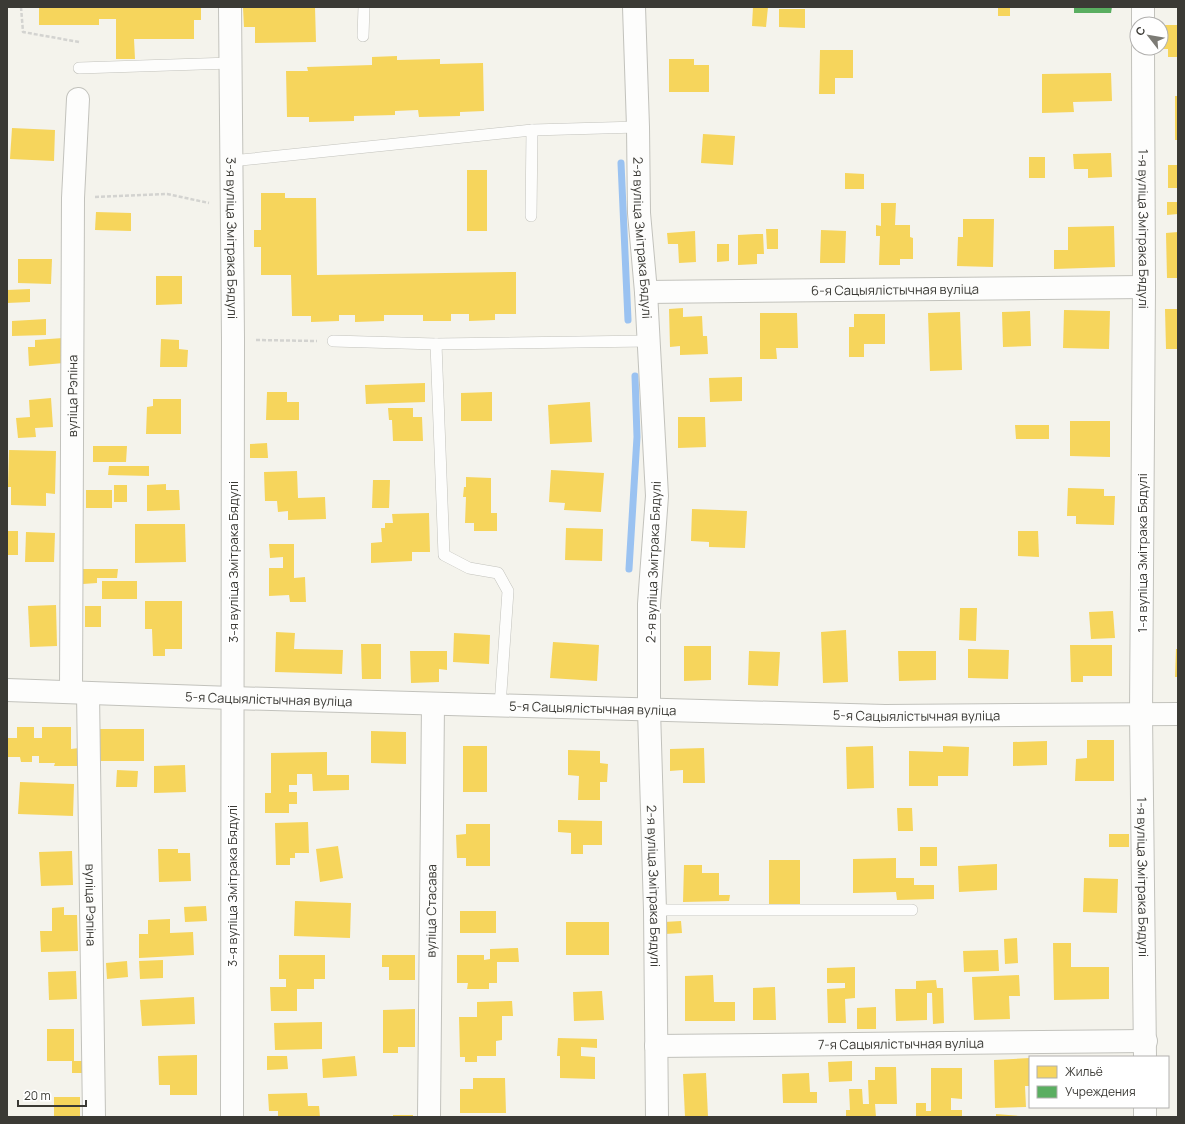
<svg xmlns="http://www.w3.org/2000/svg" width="1185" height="1124" viewBox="0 0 1185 1124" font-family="Manrope,sans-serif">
<rect width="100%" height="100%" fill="#f4f3ec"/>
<!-- homes -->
<g fill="#f6d55c">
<path d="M 39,7 L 201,7 L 201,20 L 194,20 L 194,39 L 134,39 L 135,59 L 116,59 L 116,19 L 99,19 L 99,25 L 39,25 Z"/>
<path d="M 255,7 L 315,7 L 316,42 L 255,43 L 255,27 L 244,27 L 243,8 L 255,8 Z"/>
<path d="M 753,7 L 768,7 L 766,27 L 752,26 Z"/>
<rect x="998" y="7" width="12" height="9"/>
<path d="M 779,9 L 805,9 L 805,28 L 779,27 Z"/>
<path d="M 1164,25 L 1178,25 L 1178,57 L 1168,57 L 1168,49 L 1163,49 Z"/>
<path d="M 820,50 L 853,50 L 853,78 L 835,78 L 835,94 L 819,94 Z"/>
<path d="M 397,56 L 397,60 L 440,59 L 440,64 L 483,63 L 484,111 L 460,112 L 460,116 L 419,117 L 418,110 L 395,111 L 395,115 L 354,116 L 354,121 L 309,122 L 309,117 L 287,117 L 286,71 L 308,71 L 307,67 L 372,65 L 372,57 Z"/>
<path d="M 669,59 L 694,59 L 694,65 L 709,65 L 709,92 L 669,92 Z"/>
<path d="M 1111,73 L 1112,101 L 1073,102 L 1074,112 L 1042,113 L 1042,74 Z"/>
<rect x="1175" y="96" width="3" height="44"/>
<path d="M 12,128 L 55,130 L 54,161 L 10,159 Z"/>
<path d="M 703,134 L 735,136 L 733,165 L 701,163 Z"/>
<path d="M 1111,153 L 1112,177 L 1088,178 L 1088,169 L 1074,169 L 1073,154 Z"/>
<rect x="1029" y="157" width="16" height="21"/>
<rect x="1168" y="165" width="10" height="23"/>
<rect x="467" y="170" width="20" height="61"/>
<path d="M 845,173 L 864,174 L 864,189 L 845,189 Z"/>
<path d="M 261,193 L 285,193 L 285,198 L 316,198 L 317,275 L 516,272 L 516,314 L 495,314 L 495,320 L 469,321 L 469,314 L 451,314 L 451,321 L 423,321 L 423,315 L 384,315 L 384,321 L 355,322 L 355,315 L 339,315 L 339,321 L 311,322 L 311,316 L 292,316 L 291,275 L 261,275 L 261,247 L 254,247 L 254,230 L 261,230 Z"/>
<path d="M 1167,202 L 1178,202 L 1178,214 L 1167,215 Z"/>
<path d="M 881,203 L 896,203 L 895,225 L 910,225 L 910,237 L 913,238 L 913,259 L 900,259 L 900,265 L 879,265 L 880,236 L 876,236 L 876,225 L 881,226 Z"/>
<path d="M 96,212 L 131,213 L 131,231 L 95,230 Z"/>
<path d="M 963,219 L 994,219 L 993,267 L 957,266 L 958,237 L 963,237 Z"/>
<path d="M 1114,226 L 1115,267 L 1054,269 L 1054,250 L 1068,250 L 1068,227 Z"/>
<path d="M 766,229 L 778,229 L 778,249 L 767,249 Z"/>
<path d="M 821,230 L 846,231 L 845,263 L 820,263 Z"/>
<path d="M 695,231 L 696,262 L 679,263 L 678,244 L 668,244 L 667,233 Z"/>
<path d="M 1178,232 L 1178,278 L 1167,278 L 1166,233 Z"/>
<path d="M 756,234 L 763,234 L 764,254 L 757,254 L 757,264 L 738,265 L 738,235 Z"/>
<path d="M 717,244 L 729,244 L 729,261 L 717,262 Z"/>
<path d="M 18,259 L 52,259 L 51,284 L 18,283 Z"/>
<path d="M 156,276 L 182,276 L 182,304 L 156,305 Z"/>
<path d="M 30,289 L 30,302 L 7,303 L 7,290 Z"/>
<path d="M 683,308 L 683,317 L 702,316 L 703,336 L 707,336 L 708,354 L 680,355 L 680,346 L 670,347 L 669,309 Z"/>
<path d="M 1165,309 L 1178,309 L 1178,349 L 1166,349 Z"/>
<path d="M 1064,310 L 1110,311 L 1109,349 L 1063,348 Z"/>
<path d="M 1030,311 L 1031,346 L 1003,347 L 1002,312 Z"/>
<path d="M 960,312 L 962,370 L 930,371 L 928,313 Z"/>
<path d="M 760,313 L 797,313 L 798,348 L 776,348 L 777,359 L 760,359 Z"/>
<path d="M 854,314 L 885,314 L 885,344 L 864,344 L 864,357 L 849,357 L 849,327 L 854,327 Z"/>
<path d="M 46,319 L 46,335 L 12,336 L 12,321 Z"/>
<path d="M 63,338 L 64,363 L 29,366 L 28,347 L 35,347 L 35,340 Z"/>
<path d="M 161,339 L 179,340 L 179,349 L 188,350 L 187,367 L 160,367 Z"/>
<path d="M 742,377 L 742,401 L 710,402 L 709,378 Z"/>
<path d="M 425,383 L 425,402 L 366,404 L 365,385 Z"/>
<path d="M 267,392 L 287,392 L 287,402 L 299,402 L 299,420 L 266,420 Z"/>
<path d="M 492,392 L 492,421 L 461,421 L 461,393 Z"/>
<path d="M 51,398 L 53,427 L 35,428 L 36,437 L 18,438 L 16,418 L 30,417 L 29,400 Z"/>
<path d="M 153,399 L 181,399 L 181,434 L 146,434 L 147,407 L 153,406 Z"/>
<path d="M 590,402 L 592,442 L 550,444 L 548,405 Z"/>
<path d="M 388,408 L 413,408 L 413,417 L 422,417 L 423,441 L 393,441 L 392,420 L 389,420 Z"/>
<path d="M 678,417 L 705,417 L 706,447 L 678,448 Z"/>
<path d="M 1070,421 L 1110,421 L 1110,457 L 1070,456 Z"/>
<path d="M 1015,425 L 1049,425 L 1049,439 L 1016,439 Z"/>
<path d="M 267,443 L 268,458 L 250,458 L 250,444 Z"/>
<path d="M 93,446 L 127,446 L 126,462 L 93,462 Z"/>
<path d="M 9,450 L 56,451 L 55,494 L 46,493 L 46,506 L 11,505 L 11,487 L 8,487 Z"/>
<path d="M 109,466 L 149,466 L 149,476 L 108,475 Z"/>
<path d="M 551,470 L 604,473 L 601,512 L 564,510 L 565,503 L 549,502 Z"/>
<path d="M 297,471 L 298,498 L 325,497 L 326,519 L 288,520 L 288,511 L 278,512 L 277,501 L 265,501 L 264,472 Z"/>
<path d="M 466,477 L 491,478 L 491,513 L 497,513 L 497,531 L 474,531 L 474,523 L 465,523 L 466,497 L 463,497 L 464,487 L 466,487 Z"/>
<path d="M 373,480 L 390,480 L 389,508 L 372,508 Z"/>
<path d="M 166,484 L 166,490 L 179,490 L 180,510 L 147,511 L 147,485 Z"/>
<rect x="114" y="485" width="13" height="17"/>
<path d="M 1068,488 L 1104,489 L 1104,496 L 1115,496 L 1114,525 L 1076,524 L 1076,516 L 1067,516 Z"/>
<rect x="86" y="490" width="26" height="18"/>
<path d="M 692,509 L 747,511 L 745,548 L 709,547 L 709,542 L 691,541 Z"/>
<path d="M 429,513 L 430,552 L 412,552 L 412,561 L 371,563 L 371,543 L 382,542 L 381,528 L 385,528 L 385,523 L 393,523 L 392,514 Z"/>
<path d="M 135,524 L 185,524 L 186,562 L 135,563 Z"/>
<path d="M 566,528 L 603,529 L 602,561 L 565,560 Z"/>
<rect x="7" y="531" width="11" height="24"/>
<path d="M 1018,531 L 1038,531 L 1039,557 L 1018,556 Z"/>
<path d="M 26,532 L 55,533 L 54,562 L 25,562 Z"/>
<path d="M 269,544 L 294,544 L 294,578 L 305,577 L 306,602 L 290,602 L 289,595 L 269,596 L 269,568 L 283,568 L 283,557 L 270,558 Z"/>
<path d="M 83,569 L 118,569 L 117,578 L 97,578 L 97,583 L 83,584 Z"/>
<rect x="102" y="581" width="35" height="18"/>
<path d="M 145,601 L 182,601 L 182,649 L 165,649 L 165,656 L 153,656 L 152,629 L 145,629 Z"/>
<path d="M 56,605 L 57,646 L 30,647 L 28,606 Z"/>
<rect x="85" y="606" width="16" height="21"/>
<path d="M 960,608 L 977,608 L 976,641 L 959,640 Z"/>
<path d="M 1113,611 L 1115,638 L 1091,639 L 1089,612 Z"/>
<path d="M 846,630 L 848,682 L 823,683 L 821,632 Z"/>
<path d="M 276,632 L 295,633 L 294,649 L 343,650 L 342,674 L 275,672 Z"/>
<path d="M 454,633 L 490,635 L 489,664 L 453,662 Z"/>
<path d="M 553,642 L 599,645 L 597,681 L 550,678 Z"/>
<path d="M 361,644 L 381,644 L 381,679 L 362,679 Z"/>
<path d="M 1070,645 L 1112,645 L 1112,676 L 1083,676 L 1083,682 L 1071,682 Z"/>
<path d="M 684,646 L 711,646 L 711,680 L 684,681 Z"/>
<path d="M 968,649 L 1009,650 L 1008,679 L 968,678 Z"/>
<path d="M 1176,649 L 1178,649 L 1178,677 L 1175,677 Z"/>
<path d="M 410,651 L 447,651 L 447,670 L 439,669 L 439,682 L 411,683 Z"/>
<path d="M 749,651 L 780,652 L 778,686 L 748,685 Z"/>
<path d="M 898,651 L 936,651 L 936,680 L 899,681 Z"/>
<path d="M 17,727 L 34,727 L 34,738 L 42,738 L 42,727 L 71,727 L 71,749 L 79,748 L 79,766 L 54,766 L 55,763 L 39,763 L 39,756 L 32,756 L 32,762 L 21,762 L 20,757 L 7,757 L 7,738 L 17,738 Z"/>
<rect x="100" y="729" width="44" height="32"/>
<path d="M 371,731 L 406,732 L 406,764 L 371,763 Z"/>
<path d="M 1087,740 L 1114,740 L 1114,781 L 1075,781 L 1076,759 L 1087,758 Z"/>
<path d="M 1047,741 L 1047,765 L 1013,766 L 1013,742 Z"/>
<rect x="463" y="746" width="24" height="46"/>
<path d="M 873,746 L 874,788 L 847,789 L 846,747 Z"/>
<path d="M 943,746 L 969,747 L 968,776 L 938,776 L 938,786 L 909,786 L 909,751 L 943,752 Z"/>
<path d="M 704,748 L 705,783 L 683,783 L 683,770 L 670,771 L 670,749 Z"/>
<path d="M 568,750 L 600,751 L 600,763 L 608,764 L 607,782 L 600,782 L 600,800 L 578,800 L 579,776 L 568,775 Z"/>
<path d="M 327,752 L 327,775 L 349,775 L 349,790 L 313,791 L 312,774 L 297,774 L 297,785 L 289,785 L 289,792 L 297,792 L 297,804 L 289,804 L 289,813 L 265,813 L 265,793 L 271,793 L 271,753 Z"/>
<path d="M 185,765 L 186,792 L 154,793 L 154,766 Z"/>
<path d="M 117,770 L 138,771 L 137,787 L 116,787 Z"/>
<path d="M 20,782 L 74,784 L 73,816 L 18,814 Z"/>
<path d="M 897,808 L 912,808 L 913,831 L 898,831 Z"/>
<path d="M 558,820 L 602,821 L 602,845 L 583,845 L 583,854 L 571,854 L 571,833 L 558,832 Z"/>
<path d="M 308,822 L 309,853 L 295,853 L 295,858 L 290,858 L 290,865 L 276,865 L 275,823 Z"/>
<path d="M 466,824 L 490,824 L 490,866 L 466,866 L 466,858 L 457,858 L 456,835 L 466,834 Z"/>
<rect x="1109" y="834" width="20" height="13"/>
<path d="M 338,846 L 343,878 L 320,882 L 316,849 Z"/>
<rect x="920" y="847" width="17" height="19"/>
<path d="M 158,849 L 178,849 L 178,853 L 190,853 L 191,881 L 159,882 Z"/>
<path d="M 72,851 L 73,885 L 41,886 L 39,852 Z"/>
<path d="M 896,858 L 896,878 L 914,878 L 914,885 L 934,885 L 934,899 L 897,900 L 896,892 L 853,893 L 853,859 Z"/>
<rect x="769" y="860" width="31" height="44"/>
<path d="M 997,864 L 997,890 L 959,892 L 958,866 Z"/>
<path d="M 684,865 L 702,865 L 702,873 L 719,873 L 719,895 L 730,895 L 729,901 L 683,902 Z"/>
<path d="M 1084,878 L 1118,879 L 1117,913 L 1083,912 Z"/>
<path d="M 295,901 L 351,903 L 350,938 L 294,936 Z"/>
<path d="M 206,906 L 207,921 L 185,922 L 184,907 Z"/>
<path d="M 64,907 L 64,915 L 77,915 L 78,951 L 41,952 L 40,931 L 52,931 L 52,908 Z"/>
<rect x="460" y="911" width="36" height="22"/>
<path d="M 170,919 L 170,933 L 193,932 L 194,955 L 139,958 L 139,934 L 148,934 L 148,920 Z"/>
<path d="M 681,921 L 682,933 L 665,934 L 664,922 Z"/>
<rect x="566" y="922" width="43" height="33"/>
<path d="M 1017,938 L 1018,963 L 1005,964 L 1004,939 Z"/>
<path d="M 1053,943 L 1071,943 L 1071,967 L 1109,967 L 1109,999 L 1054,1000 Z"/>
<path d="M 518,948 L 519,962 L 497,962 L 497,983 L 489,983 L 489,989 L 467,989 L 468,983 L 457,983 L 457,955 L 484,955 L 484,960 L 490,959 L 490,949 Z"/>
<path d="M 998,950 L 999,971 L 964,972 L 963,951 Z"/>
<path d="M 279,955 L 325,955 L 325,979 L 314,979 L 314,989 L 297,989 L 297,1011 L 271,1011 L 270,987 L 286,987 L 286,979 L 279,979 Z"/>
<path d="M 382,955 L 415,955 L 415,980 L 389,980 L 389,967 L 382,967 Z"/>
<path d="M 163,960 L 163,978 L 140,979 L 139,961 Z"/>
<path d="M 127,961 L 128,977 L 107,979 L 106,963 Z"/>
<path d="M 855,967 L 855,998 L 845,999 L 846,1023 L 828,1023 L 827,989 L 845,988 L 845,983 L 827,983 L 827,968 Z"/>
<path d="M 76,971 L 77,999 L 49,1000 L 48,972 Z"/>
<path d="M 713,975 L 714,1002 L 735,1002 L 735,1021 L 685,1021 L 685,976 Z"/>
<path d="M 1019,975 L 1020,996 L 1009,996 L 1010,1019 L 974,1020 L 972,977 Z"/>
<path d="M 936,980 L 937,988 L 943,988 L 944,1023 L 933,1024 L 932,993 L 927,993 L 927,1020 L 896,1021 L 895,989 L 916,989 L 916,981 Z"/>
<path d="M 775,987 L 776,1020 L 753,1020 L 753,988 Z"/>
<path d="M 602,991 L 604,1020 L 574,1021 L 573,992 Z"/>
<path d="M 194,997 L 195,1024 L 142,1026 L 140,1000 Z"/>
<path d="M 512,1001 L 513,1016 L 502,1016 L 502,1040 L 496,1041 L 496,1056 L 477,1056 L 477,1062 L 465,1062 L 465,1057 L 460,1057 L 459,1017 L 477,1017 L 477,1002 Z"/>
<path d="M 876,1007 L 876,1029 L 857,1029 L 857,1008 Z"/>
<path d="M 415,1009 L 415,1047 L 398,1047 L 398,1053 L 383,1053 L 383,1010 Z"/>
<path d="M 322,1022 L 322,1049 L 275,1050 L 274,1023 Z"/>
<path d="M 47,1029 L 74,1029 L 74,1061 L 86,1061 L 86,1073 L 72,1073 L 72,1061 L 47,1061 Z"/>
<path d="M 558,1038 L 597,1039 L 597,1048 L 581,1047 L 581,1056 L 595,1057 L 595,1079 L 560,1078 L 560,1056 L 557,1056 Z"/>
<path d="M 197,1055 L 197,1095 L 170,1095 L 170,1085 L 159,1085 L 158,1056 Z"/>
<path d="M 267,1056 L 287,1056 L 288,1069 L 267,1070 Z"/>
<path d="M 355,1056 L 357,1076 L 323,1078 L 322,1059 Z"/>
<path d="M 1030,1058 L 1030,1086 L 1025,1086 L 1026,1107 L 995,1108 L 994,1060 Z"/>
<path d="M 852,1061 L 852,1081 L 829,1082 L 828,1062 Z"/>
<path d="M 875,1067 L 896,1067 L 897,1104 L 875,1104 L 876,1117 L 846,1117 L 846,1110 L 850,1110 L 849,1089 L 862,1089 L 863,1104 L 869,1104 L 868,1080 L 875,1080 Z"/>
<path d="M 931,1068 L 962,1068 L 962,1099 L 951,1098 L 951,1110 L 962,1110 L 962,1117 L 916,1117 L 916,1103 L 926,1103 L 926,1111 L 931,1111 Z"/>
<path d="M 706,1073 L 708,1117 L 685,1117 L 683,1074 Z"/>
<path d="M 809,1073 L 810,1092 L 817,1092 L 817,1103 L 783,1103 L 782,1074 Z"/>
<path d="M 473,1078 L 505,1078 L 506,1113 L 460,1113 L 460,1089 L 473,1089 Z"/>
<path d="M 307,1093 L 308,1106 L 319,1106 L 320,1117 L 278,1117 L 278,1111 L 269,1111 L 268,1094 Z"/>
<rect x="54" y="1097" width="26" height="20"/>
<path d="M 996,1114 L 1020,1116 L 1020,1117 L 996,1117 Z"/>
<rect x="393" y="1115" width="20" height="2"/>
</g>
<!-- public -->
<path fill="#5aae61" d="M 1074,7 L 1112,7 L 1111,13 L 1074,13 Z"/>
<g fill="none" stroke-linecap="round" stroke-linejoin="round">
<!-- stream -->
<g stroke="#9ac2f1" stroke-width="7">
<path d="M 621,163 L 628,320"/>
<path d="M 629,569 L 637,437 L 635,376"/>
</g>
<defs>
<g id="lane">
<path d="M 363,36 L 364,7"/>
<path d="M 79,68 L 231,63"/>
<path d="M 231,161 L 532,130 L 638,127"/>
<path d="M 531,216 L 532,130"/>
<path d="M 333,341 L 436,344 L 648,341"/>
<path d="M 436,344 L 444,555 L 469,568 L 498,573 L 508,591 L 500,706"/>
<path d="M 655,910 L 912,910"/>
</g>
<g id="street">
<path id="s1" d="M 230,7 L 233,339 L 232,1117"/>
<path id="s2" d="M 634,7 L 638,127 L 639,213 L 646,292 L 657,496 L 649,604 L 649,710 L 655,910 L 657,1117"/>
<path d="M 1143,7 L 1143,24"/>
<path id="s3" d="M 1143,48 L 1144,287 L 1141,714 L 1145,1057"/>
<path id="s4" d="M 646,292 L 1144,287"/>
<path id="s5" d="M 7,690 L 232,698 L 885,716 L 1178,714"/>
<path id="s6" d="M 71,692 L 73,198 L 78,99"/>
<path id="s7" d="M 88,693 L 94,1117"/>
<path id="s8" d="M 656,1046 L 1146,1041"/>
<path id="s9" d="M 429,1117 L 433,704"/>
<path d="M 1145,1117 L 1145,1107"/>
</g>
</defs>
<!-- lane casing -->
<use href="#lane" stroke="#c2c2bc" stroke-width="12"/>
<!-- street casing -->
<use href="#street" stroke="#c2c2bc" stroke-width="24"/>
<!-- path -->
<g stroke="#d3d3d0" stroke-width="2.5" stroke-dasharray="4 2" stroke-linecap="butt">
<path d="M 21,7 L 23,32 L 79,42"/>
<path d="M 95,197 L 167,194 L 209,203"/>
<path d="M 256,340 L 317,341"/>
</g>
<!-- lane -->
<use href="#lane" stroke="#fdfdfc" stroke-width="11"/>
<!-- street -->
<use href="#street" stroke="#fdfdfc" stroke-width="22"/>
</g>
<g text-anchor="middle" stroke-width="4" stroke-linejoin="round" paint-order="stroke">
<!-- street labels -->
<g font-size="13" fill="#3b3a35" stroke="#fff">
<text dy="5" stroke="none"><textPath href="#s3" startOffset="181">1-я вуліца Змітрака Бядулі</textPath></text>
<text dy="5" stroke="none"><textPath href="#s1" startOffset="231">3-я вуліца Змітрака Бядулі</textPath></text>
<text dy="5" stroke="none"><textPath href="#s2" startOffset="231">2-я вуліца Змітрака Бядулі</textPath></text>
<text dy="5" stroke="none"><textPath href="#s4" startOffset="249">6-я Сацыялістычная вуліца</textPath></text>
<text dy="5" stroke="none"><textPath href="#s6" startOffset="296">вуліца Рэпіна</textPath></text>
<text transform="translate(1142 553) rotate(-90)" y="5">1-я вуліца Змітрака Бядулі</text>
<text transform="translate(233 562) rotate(-90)" y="5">3-я вуліца Змітрака Бядулі</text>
<text transform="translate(653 562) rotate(-88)" y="5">2-я вуліца Змітрака Бядулі</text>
<text dy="5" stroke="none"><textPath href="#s5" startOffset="262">5-я Сацыялістычная вуліца</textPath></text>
<text dy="5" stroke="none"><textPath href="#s5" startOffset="586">5-я Сацыялістычная вуліца</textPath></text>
<text dy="5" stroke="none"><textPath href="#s5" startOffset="910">5-я Сацыялістычная вуліца</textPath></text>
<text dy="5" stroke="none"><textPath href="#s3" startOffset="829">1-я вуліца Змітрака Бядулі</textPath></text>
<text transform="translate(232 886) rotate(-90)" y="5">3-я вуліца Змітрака Бядулі</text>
<text dy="5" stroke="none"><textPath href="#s2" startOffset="880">2-я вуліца Змітрака Бядулі</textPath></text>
<text dy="5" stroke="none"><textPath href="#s7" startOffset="212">вуліца Рэпіна</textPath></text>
<text dy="5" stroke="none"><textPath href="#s9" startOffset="206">вуліца Стасава</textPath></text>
<text dy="5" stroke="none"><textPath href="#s8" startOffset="245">7-я Сацыялістычная вуліца</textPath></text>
</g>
</g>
<!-- border -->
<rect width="1185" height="1124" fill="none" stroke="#3b3a35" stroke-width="16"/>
<!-- legend -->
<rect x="1029" y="1056" width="140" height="52" fill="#ffffff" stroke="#b1b0ae"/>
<rect x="1037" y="1066" width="20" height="12" fill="#f6d55c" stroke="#b1b0ae"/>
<text x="1065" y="1076" font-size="12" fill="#3b3a35">Жильё</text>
<rect x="1037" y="1086" width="20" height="12" fill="#5aae61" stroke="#b1b0ae"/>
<text x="1065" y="1096" font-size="12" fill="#3b3a35">Учреждения</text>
<!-- north arrow -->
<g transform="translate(1149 36) rotate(301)"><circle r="19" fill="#ffffff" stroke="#b1b0ae"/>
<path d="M0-3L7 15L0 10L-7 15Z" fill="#7c7b75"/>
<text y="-6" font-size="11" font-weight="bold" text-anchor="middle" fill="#3b3a35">С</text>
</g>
<!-- scale -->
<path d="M18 1100v6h68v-6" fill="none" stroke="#3b3a35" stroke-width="2"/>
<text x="24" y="1100" font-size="12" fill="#3b3a35" stroke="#ffffff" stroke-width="3" paint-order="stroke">20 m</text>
</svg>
